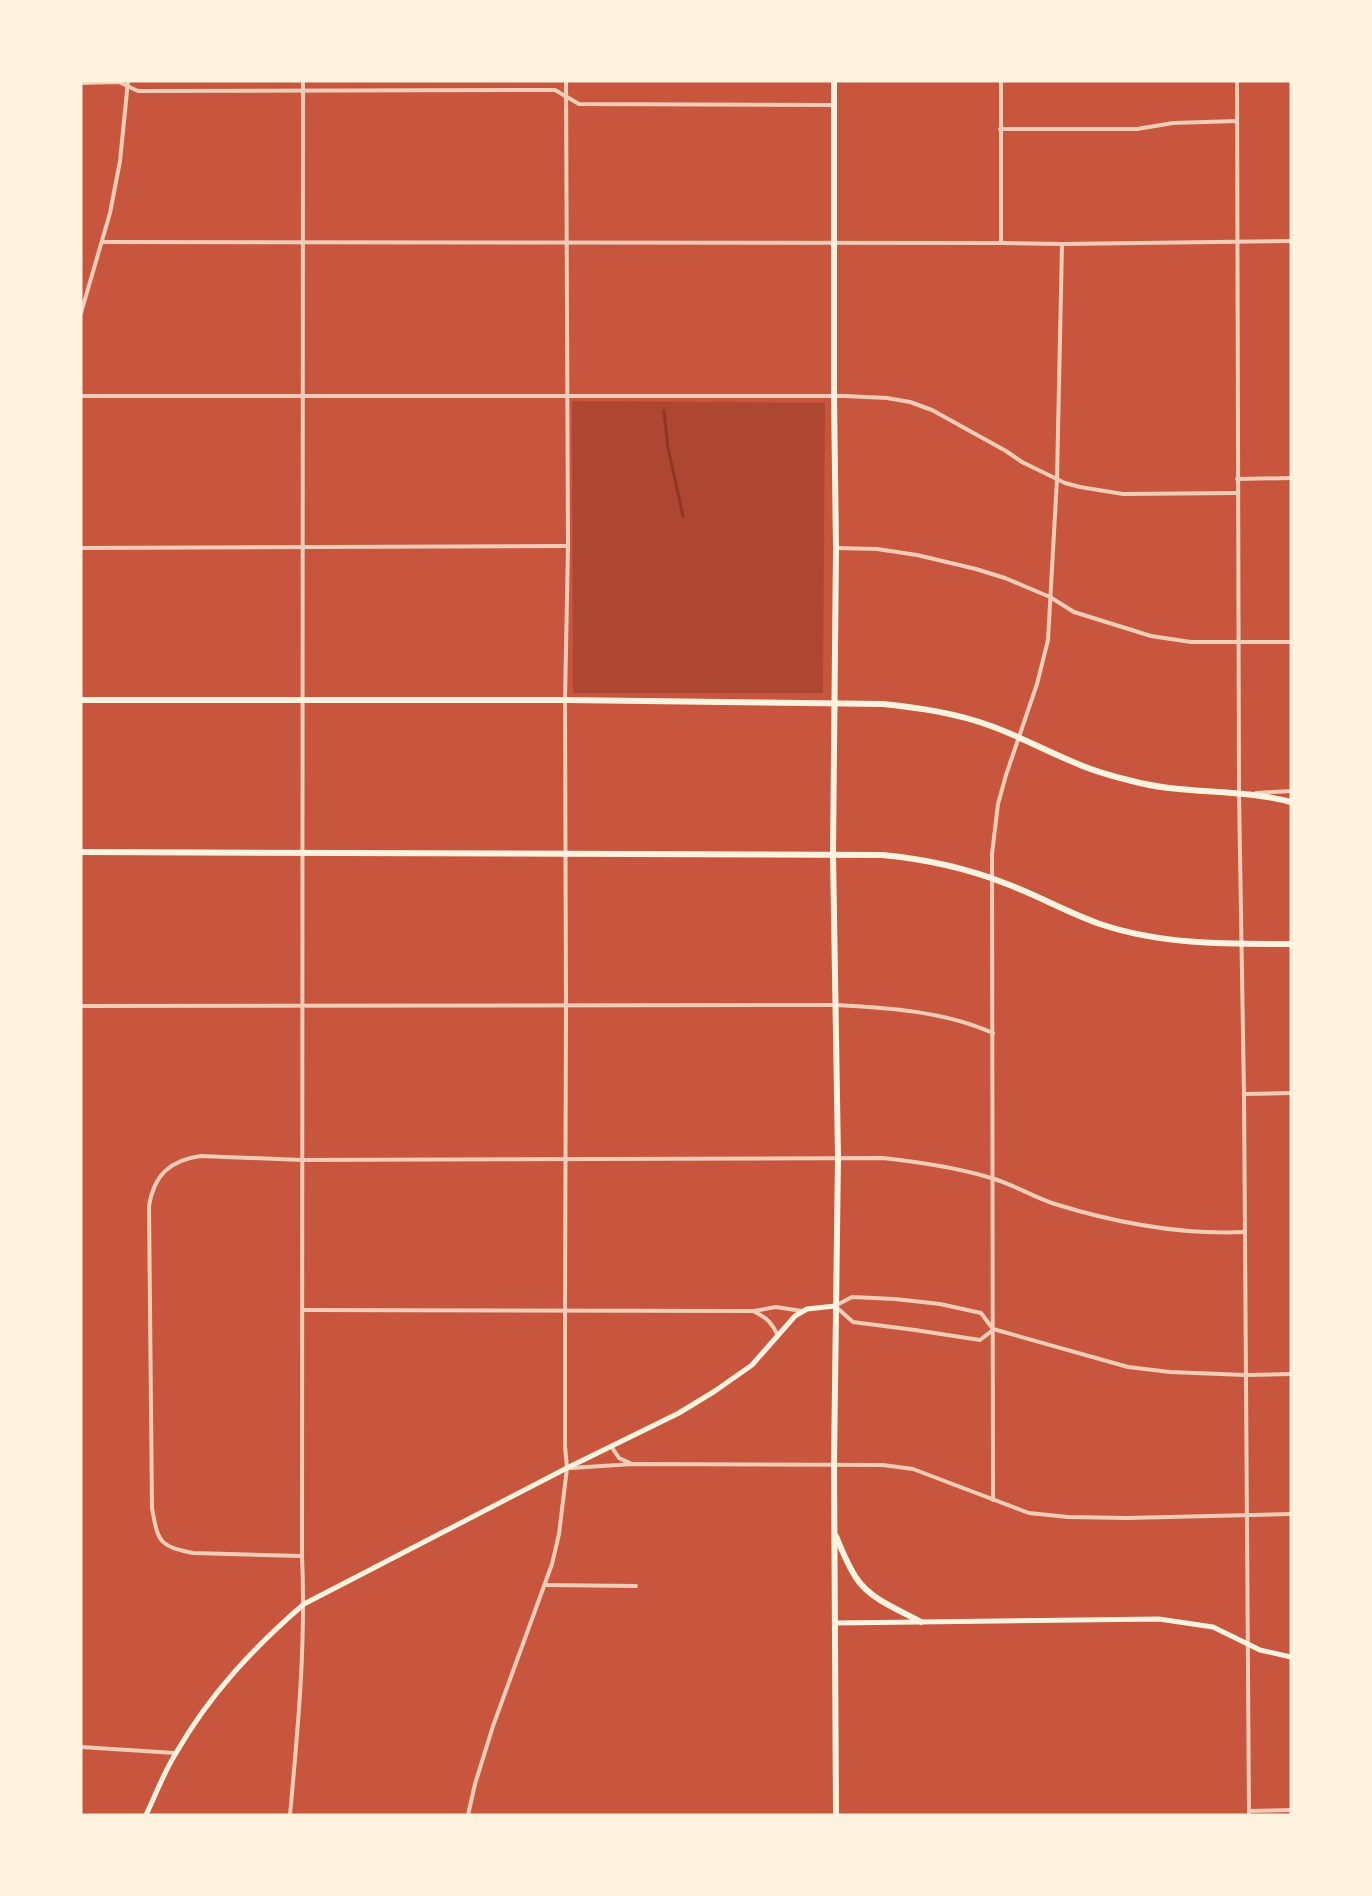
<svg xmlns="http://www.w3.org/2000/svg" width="1372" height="1896" viewBox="0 0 1372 1896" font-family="'Playfair Display',serif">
<rect width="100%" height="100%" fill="#c8553d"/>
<!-- green -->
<path fill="#ae4732" d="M 572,401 L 825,403 L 823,693 L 573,693 Z"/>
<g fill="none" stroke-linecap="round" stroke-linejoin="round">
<!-- stream -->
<path stroke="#8f3625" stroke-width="3" d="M 664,411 L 668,448 L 683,516"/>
<!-- minor -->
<g stroke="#f1ccb7" stroke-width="4">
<path d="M 1001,81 L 1001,243"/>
<path d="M 1237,81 L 1239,793 L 1244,1094 L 1249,1815"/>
<path d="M 81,83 L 119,82 L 138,91 L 555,90 L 579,104 L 834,105"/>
<path d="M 1000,129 L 1137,129 L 1173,123 L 1237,121"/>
<path d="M 102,242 L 1001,243 L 1062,244 L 1291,241"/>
<path d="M 81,313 L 110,213 L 120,161 L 128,81"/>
<path d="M 81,396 L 845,396 L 887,398 L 910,402 L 932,410 L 1006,451 L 1022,462 L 1065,483 L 1080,487 L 1123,494 L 1237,493"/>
<path d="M 1237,479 L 1291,478"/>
<path d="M 81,548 L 568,546"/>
<path d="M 837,548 L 877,549 L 917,555 L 976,569 L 1005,578 L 1050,597 L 1074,612 L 1151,636 L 1191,642 L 1291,642"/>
<path d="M 1256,793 L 1291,791"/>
<path d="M 81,1006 L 836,1005 C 890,1008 943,1011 993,1033"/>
<path d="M 1244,1094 L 1291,1093"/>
<path d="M 303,1310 L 754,1311 L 776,1307 L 802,1311"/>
<path d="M 755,1312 C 767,1318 772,1323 778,1336"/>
<path d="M 993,1330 L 980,1340 L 915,1330 L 853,1322 L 835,1306 L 852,1297 L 895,1299 L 940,1304 L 981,1313 L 993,1329 L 1128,1367 L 1170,1372 L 1245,1375 L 1291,1374"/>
<path d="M 611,1446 L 619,1458 L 630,1463"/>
<path d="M 571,1468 L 633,1464 L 883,1465 L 913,1469 L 1029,1513 L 1068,1517 L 1127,1518 L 1291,1514"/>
<path d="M 993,1500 L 992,854 L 998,804 L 1006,775 L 1037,684 L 1048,640 L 1057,479 L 1062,244"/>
<path d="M 302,1556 L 193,1553 C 158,1546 158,1541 152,1508 L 149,1206 C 154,1175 170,1160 201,1156 L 302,1160 L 883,1158 C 919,1162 956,1167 991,1178 C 1013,1184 1033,1197 1055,1204 C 1116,1223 1181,1235 1245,1232"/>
<path d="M 545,1585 L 636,1586"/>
<path d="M 81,1747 L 175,1753"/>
<path d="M 1249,1811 L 1291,1810"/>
<path d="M 290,1815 C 298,1728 306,1643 302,1556 L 303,81"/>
<path d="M 468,1815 L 475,1784 L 493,1726 L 552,1564 L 559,1534 L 567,1468 L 565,1446 L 565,1312 L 566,1006 L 565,700 L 568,546 L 566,81"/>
</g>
<!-- secondary -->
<g stroke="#fff3e0" stroke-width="5">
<path d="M 836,1623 L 1159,1619 L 1213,1627 L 1260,1650 L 1291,1657"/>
<path d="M 146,1815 C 156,1794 164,1772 176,1753 C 210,1694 253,1648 304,1604 L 567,1468 L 679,1413 L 715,1391 L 752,1365 L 795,1316 L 807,1309 L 835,1306"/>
</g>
<!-- primary -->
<g stroke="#fff3e0" stroke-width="6">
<path d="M 834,81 L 834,396 L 836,548 L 833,854 L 838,1157 L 834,1464 L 836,1815"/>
<path d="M 81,700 L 565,700 L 883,704 C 920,708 956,713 991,726 C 1019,736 1044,750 1071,761 C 1090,770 1111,776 1132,781 C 1184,795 1239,788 1291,802"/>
<path d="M 81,852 L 882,855 C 925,859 967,868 1007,884 C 1039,896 1068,913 1100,924 C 1162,945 1227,944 1291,944"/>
<path d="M 836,1536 C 842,1551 848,1566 857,1579 C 871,1600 900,1610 921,1622"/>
</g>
</g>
<!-- border -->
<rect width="1372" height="1896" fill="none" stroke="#fff3e0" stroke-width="165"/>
</svg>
